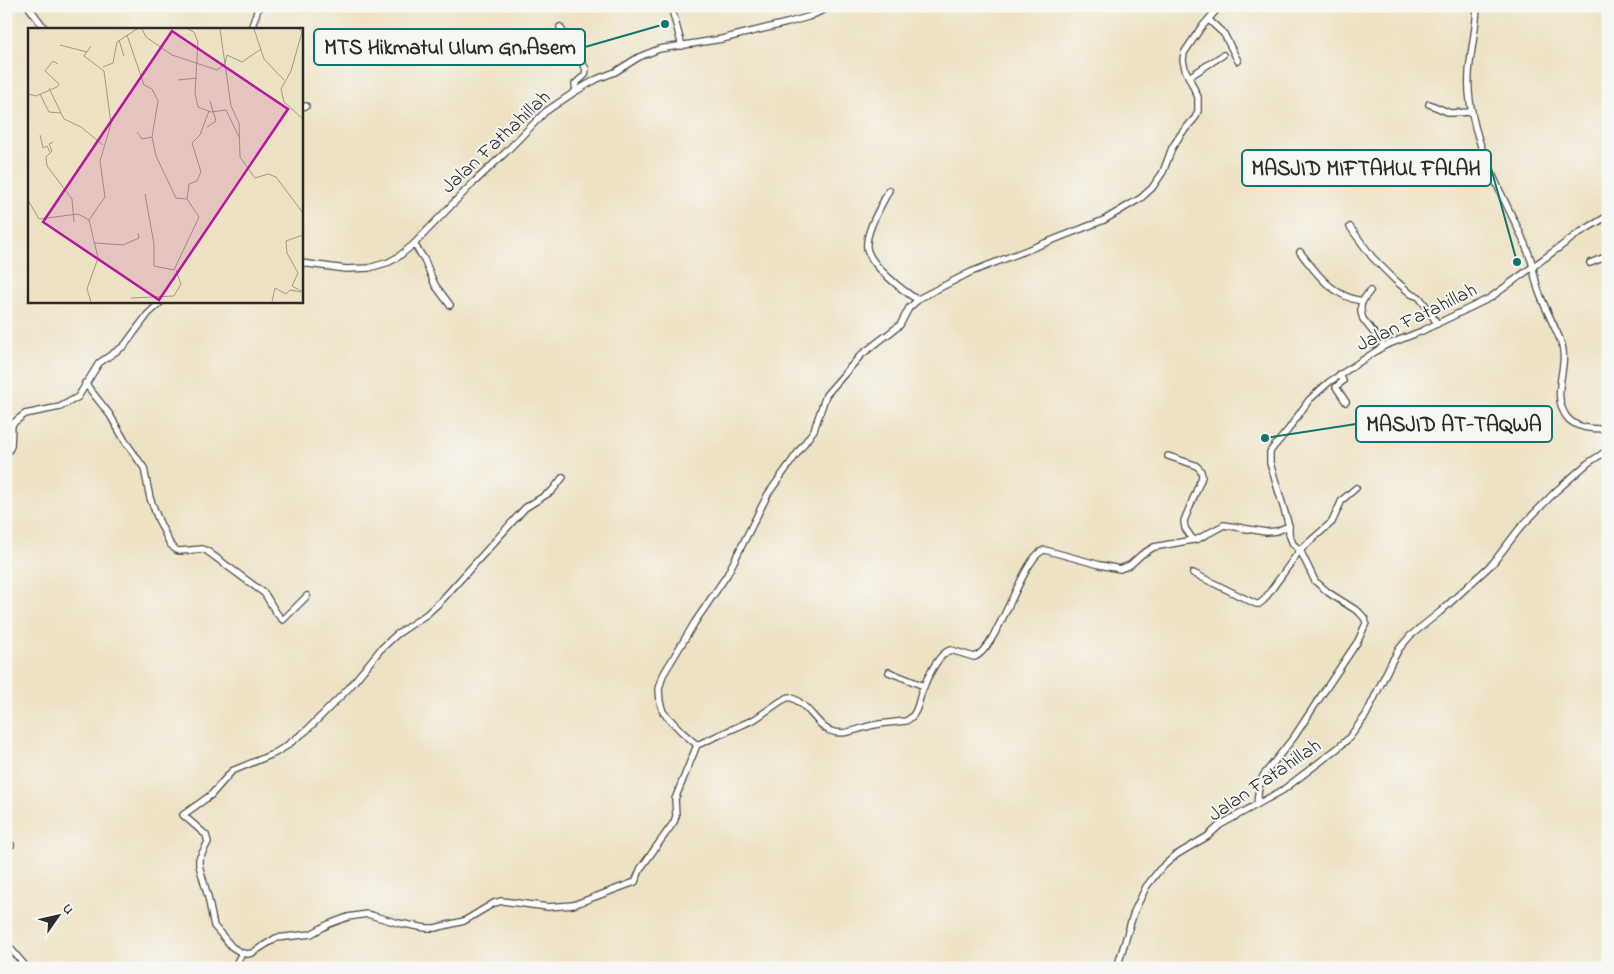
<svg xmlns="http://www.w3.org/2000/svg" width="1614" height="974" viewBox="0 0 1614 974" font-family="'Indie Flower',sans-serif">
<rect width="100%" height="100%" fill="#f6f6f2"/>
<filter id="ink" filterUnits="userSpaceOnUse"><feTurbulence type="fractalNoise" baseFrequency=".02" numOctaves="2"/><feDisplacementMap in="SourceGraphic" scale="10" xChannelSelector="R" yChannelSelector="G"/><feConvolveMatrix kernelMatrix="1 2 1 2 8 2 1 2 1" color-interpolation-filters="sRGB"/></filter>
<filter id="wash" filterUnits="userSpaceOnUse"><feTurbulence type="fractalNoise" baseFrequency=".0096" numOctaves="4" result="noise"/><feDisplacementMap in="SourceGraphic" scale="20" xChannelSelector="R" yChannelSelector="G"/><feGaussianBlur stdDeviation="1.12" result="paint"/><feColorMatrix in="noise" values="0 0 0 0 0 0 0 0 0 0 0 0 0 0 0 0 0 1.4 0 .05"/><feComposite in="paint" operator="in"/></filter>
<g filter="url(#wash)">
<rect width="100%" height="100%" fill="#eee2c4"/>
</g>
<g filter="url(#ink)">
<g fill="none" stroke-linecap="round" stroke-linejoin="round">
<defs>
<g id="street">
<path d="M 28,6 L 45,29"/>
<path d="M 671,6 L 682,46"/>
<path d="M 1477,6 C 1476,39 1465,67 1470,101 C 1476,149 1501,192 1521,235 C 1525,245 1531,257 1533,267 C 1534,275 1536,282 1538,289 C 1544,307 1554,324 1561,342 C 1570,366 1550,392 1566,416 C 1575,429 1593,429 1608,429"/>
<path d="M 1209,20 L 1224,34 L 1238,61"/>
<path d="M 560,27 L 586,69 L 585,75 L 575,84 L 576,91"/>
<path d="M 251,29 L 259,6"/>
<path d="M 1189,77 L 1223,55"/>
<path d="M 1429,104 L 1450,113 L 1472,112"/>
<path d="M 301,107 L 306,106"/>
<path d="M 889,190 C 882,205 865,231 867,248 C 870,265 903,291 918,300"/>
<path d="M 1350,227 L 1372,257 L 1395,280 L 1411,294 L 1419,297 L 1429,310 L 1437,324"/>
<path d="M 414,244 L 424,259 L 435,285 L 450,305"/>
<path d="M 1300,252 C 1317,274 1333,297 1362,301"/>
<path d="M 301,263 L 346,269 L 369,268 L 389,262 L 398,257 L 414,244 L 471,185 L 505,153 L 545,112 L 576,91 L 597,79 L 615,72 L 639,57 L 659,49 L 722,39 L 787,23 L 808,17 L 832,6"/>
<path d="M 1590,263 L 1608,256"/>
<path d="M 1370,291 C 1362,301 1358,305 1363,319 L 1384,346"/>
<path d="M 1340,374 L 1343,381 L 1336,387 L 1346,402"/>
<path d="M 85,383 L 110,415 L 125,441 L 144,468 L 150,498 L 158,519 L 170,544 L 176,550 L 179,551 L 203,549 L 207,551 L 264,593 C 271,602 274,613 283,620 L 307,596"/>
<path d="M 6,456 L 11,446 L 12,424 L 25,414 L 60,407 L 78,397 L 99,363 L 124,346 L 148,314 L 162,301"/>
<path d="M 1168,456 L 1195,465 C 1200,468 1202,471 1202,477 L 1184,521 L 1185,528 L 1193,540"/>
<path d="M 563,477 L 552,491 L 525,508 L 441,601 L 427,614 L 396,635 L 380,650 L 349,688 L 307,730 L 285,747 L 273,754 L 232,771 L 211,795 L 183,815 L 206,835 L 208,842 L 199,859 L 199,865 L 208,897 L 214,926 L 232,947 L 242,953 L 247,954 L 252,953 L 276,938 L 311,934 L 329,924 L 348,917 L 367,914 L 398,923 L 426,928 L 435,928 L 464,921 L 494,903 L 502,901 L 548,907 L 573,905 L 635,882 L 641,868 L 674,822 L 676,816 L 675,799 L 697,745 L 755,719 L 781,701 L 789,697 C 804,701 813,718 825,728 C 841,739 858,728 874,725 C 885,723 896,722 906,721 C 918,715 918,702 922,691 C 926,680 939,652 951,650 L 974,657 C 998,650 1024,552 1045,550 L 1100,565 L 1120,569 L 1130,565 L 1141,555 L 1154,547 L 1198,539 L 1224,525 L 1266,532 L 1277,531 L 1289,526"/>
<path d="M 1193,573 L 1256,604 L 1259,604 L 1264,600 L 1300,550 L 1332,522 L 1342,500 L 1356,488"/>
<path d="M 889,672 L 924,686"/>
<path d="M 697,745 L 682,732 L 663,712 L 660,702 L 659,689 L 663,675 L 695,622 L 727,575 L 768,494 L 814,430 L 826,395 L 861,355 L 900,325 L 909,308 L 920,298 L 971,272 L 1104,220 L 1141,198 L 1152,188 L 1163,172 L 1172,148 L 1181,134 L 1195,118 L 1198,111 L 1198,97 L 1185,69 L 1183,60 L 1184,53 L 1200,29 L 1220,6"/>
<path d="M 1257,804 L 1259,787 L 1263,776 L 1294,737 L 1315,705 L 1358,641 L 1366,623 L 1365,619 L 1359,612 L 1329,593 L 1315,581 L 1300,550 L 1293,544 L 1289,534 L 1289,526 L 1270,463 L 1270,452 L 1272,449 L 1288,430 L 1309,400 L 1329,382 L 1384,346 L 1422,331 L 1490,298 L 1579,233 L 1608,216"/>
<path d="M 6,845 L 11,845"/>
<path d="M 6,943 L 27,968"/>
<path d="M 234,968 L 242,953"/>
<path d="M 1117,968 L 1134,912 L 1146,887 L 1160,869 L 1176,855 L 1208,836 L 1220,825 L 1283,790 L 1338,748 L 1349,738 L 1366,715 L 1391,663 L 1399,649 L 1410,636 L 1440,612 L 1493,563 L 1520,528 L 1556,491 L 1588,463 L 1608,450"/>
</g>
</defs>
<!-- street casing -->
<use href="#street" stroke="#484642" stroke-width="8"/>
<!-- street -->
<use href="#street" stroke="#fff" stroke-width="5.5"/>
</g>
</g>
<g text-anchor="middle" stroke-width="4" stroke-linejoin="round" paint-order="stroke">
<!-- street labels -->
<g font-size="20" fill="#2b2b2b" stroke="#f6f6f2">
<text transform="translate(495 141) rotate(-43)" y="7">Jalan Fathahillah</text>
<text transform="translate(1416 316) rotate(-26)" y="7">Jalan Fatahillah</text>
<text transform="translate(1264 779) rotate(-34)" y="7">Jalan Fatahillah</text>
</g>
</g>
<!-- overview -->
<g transform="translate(28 28)">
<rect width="275" height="275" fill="#eee2c4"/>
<path fill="none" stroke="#a09987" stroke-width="1" d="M 114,1 L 118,9 L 144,27 L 189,42 L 197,36 L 199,27 L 214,34 L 233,21M 160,1 L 166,4 L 170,14 L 167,65 L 170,79 L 183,84 L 198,82 L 211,109M 192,1 L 203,78 L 211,95 L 212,129 L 227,150 L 240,146 L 248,149 L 275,185M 226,1 L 236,31 L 256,52M 271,1 L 274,4 L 263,43 L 253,61 L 256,74 L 275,91M 99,7 L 116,57 L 124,61 L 130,73 L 124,109 L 128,128 L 148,170 L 159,171M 91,12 L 96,28M 32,17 L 59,24M 63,18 L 56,28 L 76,43 L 83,96 L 72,133 L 77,169 L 61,192 L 70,230 L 59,261 L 63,274M 75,39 L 85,35 L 89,14 L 109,1M 150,52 L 169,50M 21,60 L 33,85M 0,66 L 8,68 L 29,59 L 31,56 L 17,43 L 25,33 L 30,36M 12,66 L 21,84 L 33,85 L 36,91 L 53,99 L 75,117M 179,99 L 188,93 L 182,73M 109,104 L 114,111 L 124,109M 12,107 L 15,120 L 19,118 L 22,124M 25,114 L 21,116 L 24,123 L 18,129 L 19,138 L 44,171 L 46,194M 117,166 L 126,216 L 126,238 L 146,242 L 171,189 L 159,171 L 161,156 L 169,153 L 173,144 L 164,115 L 172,107 L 181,83M 0,172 L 11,191 L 50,186 L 61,192M 275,207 L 258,213 L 259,225 L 270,245 L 264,258 L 275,264M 67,215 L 95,217 L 111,210 L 110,205M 103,270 L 146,268 L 153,256 L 148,242M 244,274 L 247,260 L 258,266 L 262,262 L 273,264"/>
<path fill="#b5179e" fill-opacity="0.15" stroke="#b5179e" stroke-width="2.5" d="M 144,3 L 260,81 L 131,272 L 15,194 Z"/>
<rect width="275" height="275" fill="none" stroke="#2b2b2b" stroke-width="2.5"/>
</g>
<!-- callouts -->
<path fill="none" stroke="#0f766e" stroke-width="2" d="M665 24L585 47M1517 262L1491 168M1265 438L1356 424"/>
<g fill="#0f766e" stroke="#f6f6f2" stroke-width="2">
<circle cx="665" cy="24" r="5"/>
<circle cx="1517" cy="262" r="5"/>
<circle cx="1265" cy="438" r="5"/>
</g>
<g fill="#f6f6f2" stroke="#0f766e" stroke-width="2">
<rect x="314" y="29" width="271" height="36" rx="5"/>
<rect x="1242" y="150" width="249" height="36" rx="5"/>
<rect x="1356" y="406" width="196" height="36" rx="5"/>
</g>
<g font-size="21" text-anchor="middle" font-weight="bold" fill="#2b2b2b">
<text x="450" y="54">MTS Hikmatul Ulum Gn.Asem</text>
<text x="1366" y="175">MASJID MIFTAHUL FALAH</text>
<text x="1454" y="431">MASJID AT-TAQWA</text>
</g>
<!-- margin -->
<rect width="1614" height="974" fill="none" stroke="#f6f6f2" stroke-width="25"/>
<!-- north arrow -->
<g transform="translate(58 916) rotate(56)" stroke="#f6f6f2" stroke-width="4" paint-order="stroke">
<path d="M0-4L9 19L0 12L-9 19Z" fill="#2b2b2b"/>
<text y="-8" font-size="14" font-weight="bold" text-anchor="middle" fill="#2b2b2b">U</text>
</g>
</svg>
